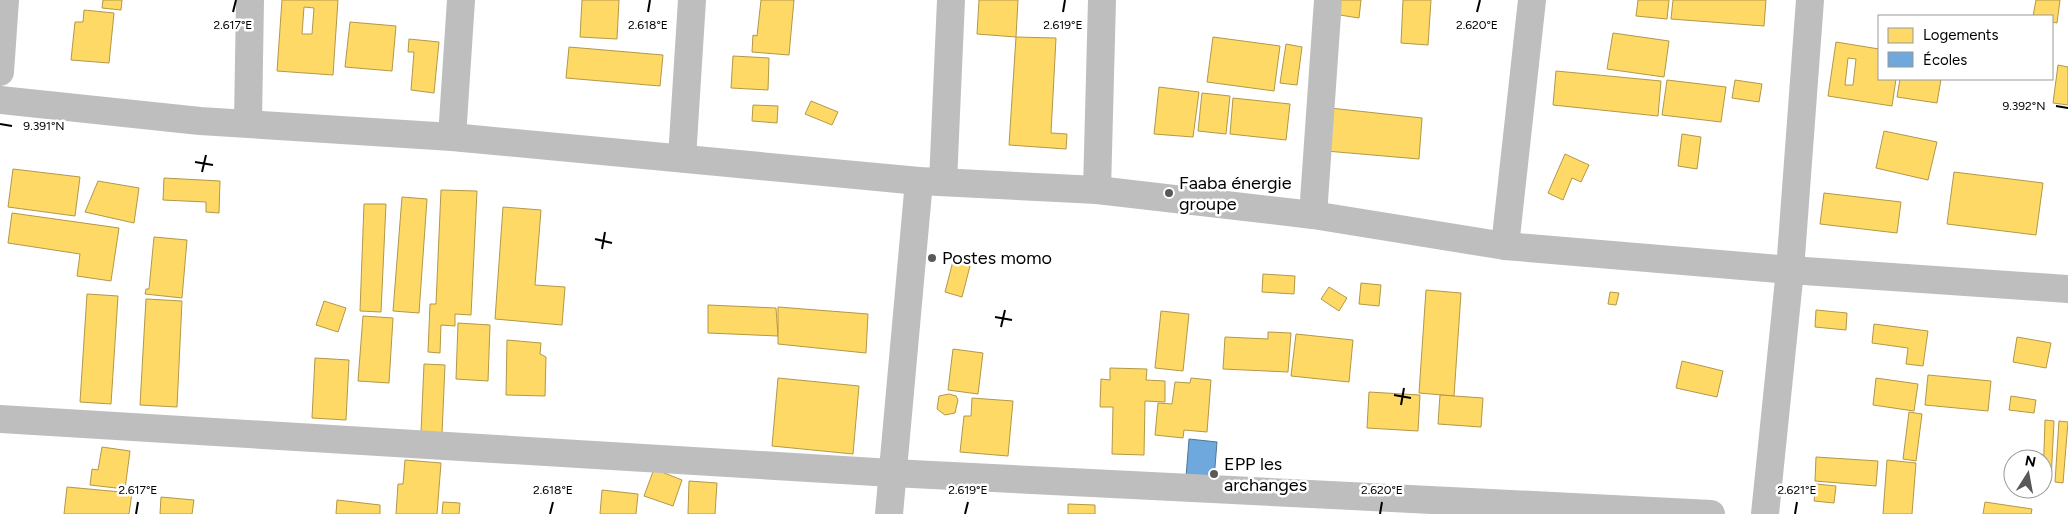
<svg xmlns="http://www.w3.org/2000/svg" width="2068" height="514" viewBox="0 0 2068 514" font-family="Figtree,sans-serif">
<rect width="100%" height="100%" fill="#fff"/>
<!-- homes -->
<g fill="#ffd966" stroke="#b29847" fill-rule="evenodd">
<path d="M 103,0 L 122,0 L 121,10 L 102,8 Z"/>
<path d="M 282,0 L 338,0 L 333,75 L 277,71 ZM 304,7 L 314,8 L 312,34 L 302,34 Z"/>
<path d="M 582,0 L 619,0 L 617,39 L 580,37 Z"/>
<path d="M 761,0 L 794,0 L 789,55 L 752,52 L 753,35 L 757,36 Z"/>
<path d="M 979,0 L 1018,0 L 1016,37 L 977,34 Z"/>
<path d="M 1335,0 L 1361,0 L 1359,18 L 1333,14 Z"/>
<path d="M 1403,0 L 1431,0 L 1428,45 L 1401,43 Z"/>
<path d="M 1638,0 L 1669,0 L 1667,19 L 1636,16 Z"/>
<path d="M 1673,0 L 1766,0 L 1764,26 L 1671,19 Z"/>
<path d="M 2036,0 L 2060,0 L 2057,23 L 2052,22 L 2052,16 L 2033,16 Z"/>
<path d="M 84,10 L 114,13 L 109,63 L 71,60 L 75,22 L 83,22 Z"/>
<path d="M 350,22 L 396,26 L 392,71 L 345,67 Z"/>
<path d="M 1613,33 L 1669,41 L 1664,77 L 1607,69 Z"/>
<path d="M 1016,37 L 1056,38 L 1051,133 L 1067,134 L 1066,149 L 1009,145 Z"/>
<path d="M 1213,37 L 1280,46 L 1274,91 L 1207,82 Z"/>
<path d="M 409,39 L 439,42 L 434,93 L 411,90 L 414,52 L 408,52 Z"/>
<path d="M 1836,42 L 1879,49 L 1879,79 L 1896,79 L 1892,106 L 1828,96 ZM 1848,58 L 1856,59 L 1853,85 L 1845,85 Z"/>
<path d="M 1286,44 L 1302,47 L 1297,85 L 1280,83 Z"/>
<path d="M 569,47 L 663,55 L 660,86 L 566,78 Z"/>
<path d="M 733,56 L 769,58 L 768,90 L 731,88 Z"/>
<path d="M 2058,65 L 2068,67 L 2068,105 L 2053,103 Z"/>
<path d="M 1556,71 L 1661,81 L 1658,116 L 1553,105 Z"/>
<path d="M 1900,79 L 1941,79 L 1937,103 L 1897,97 Z"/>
<path d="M 1667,80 L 1726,87 L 1721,122 L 1662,115 Z"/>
<path d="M 1735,80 L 1762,84 L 1759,102 L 1732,98 Z"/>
<path d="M 1159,87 L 1199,92 L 1193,137 L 1154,134 Z"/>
<path d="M 1202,93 L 1230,96 L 1226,134 L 1198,131 Z"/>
<path d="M 1233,98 L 1290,104 L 1286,140 L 1230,134 Z"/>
<path d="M 811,101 L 838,112 L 832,125 L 805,114 Z"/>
<path d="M 753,105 L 778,106 L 777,123 L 752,121 Z"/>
<path d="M 1330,108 L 1422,118 L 1419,159 L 1326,151 Z"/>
<path d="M 1884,131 L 1937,142 L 1928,180 L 1876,168 Z"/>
<path d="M 1682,134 L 1701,137 L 1697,169 L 1678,166 Z"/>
<path d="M 1565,154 L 1589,165 L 1581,182 L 1572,178 L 1563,200 L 1548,193 Z"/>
<path d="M 13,169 L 80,177 L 75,216 L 8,207 Z"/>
<path d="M 1954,172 L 2043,183 L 2036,235 L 1947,224 Z"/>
<path d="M 164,178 L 220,181 L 219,213 L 206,212 L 206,202 L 163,200 Z"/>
<path d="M 98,181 L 139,188 L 134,223 L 85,212 Z"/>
<path d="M 441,190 L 477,191 L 471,315 L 455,314 L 455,326 L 441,325 L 440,353 L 428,352 L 430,304 L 436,304 Z"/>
<path d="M 1824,193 L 1901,202 L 1897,233 L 1820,224 Z"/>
<path d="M 402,197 L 427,199 L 419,313 L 393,311 Z"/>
<path d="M 364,204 L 386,204 L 381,312 L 360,311 Z"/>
<path d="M 503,207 L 541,210 L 535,285 L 565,287 L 562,325 L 495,319 Z"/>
<path d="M 12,213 L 119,228 L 111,281 L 77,276 L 80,254 L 8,243 Z"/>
<path d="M 154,237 L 187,240 L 182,298 L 145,294 L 146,289 L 149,289 Z"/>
<path d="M 953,261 L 970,266 L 962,297 L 945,292 Z"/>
<path d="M 1263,274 L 1295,276 L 1294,294 L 1262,292 Z"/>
<path d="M 1361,283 L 1381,285 L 1379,306 L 1359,304 Z"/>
<path d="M 1329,287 L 1347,298 L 1339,311 L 1321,299 Z"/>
<path d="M 1426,290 L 1461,293 L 1454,396 L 1419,393 Z"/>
<path d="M 1610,292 L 1619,293 L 1616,305 L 1608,304 Z"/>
<path d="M 87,294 L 118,296 L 111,404 L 80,402 Z"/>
<path d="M 146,299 L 182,301 L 177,407 L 140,405 Z"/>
<path d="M 324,301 L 346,308 L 338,332 L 316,325 Z"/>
<path d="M 708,305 L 776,308 L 778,336 L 708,333 Z"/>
<path d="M 778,307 L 868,314 L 866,353 L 778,344 Z"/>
<path d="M 1816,310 L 1847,313 L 1846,330 L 1815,327 Z"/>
<path d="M 1161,311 L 1189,314 L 1183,371 L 1155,368 Z"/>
<path d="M 363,316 L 393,318 L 389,383 L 358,381 Z"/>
<path d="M 458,323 L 490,325 L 488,381 L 456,379 Z"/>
<path d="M 1874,324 L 1928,331 L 1923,366 L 1906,364 L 1908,348 L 1872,343 Z"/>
<path d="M 1268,332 L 1291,333 L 1288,372 L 1223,369 L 1225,337 L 1268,339 Z"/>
<path d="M 1296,334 L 1353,340 L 1349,382 L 1291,376 Z"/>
<path d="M 2017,337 L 2051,343 L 2046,368 L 2013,362 Z"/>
<path d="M 507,340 L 541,343 L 540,354 L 546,357 L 545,396 L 506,395 Z"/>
<path d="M 953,349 L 983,353 L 978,394 L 948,390 Z"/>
<path d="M 315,358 L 349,360 L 346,420 L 312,418 Z"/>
<path d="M 1682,361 L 1723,371 L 1717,397 L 1676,388 Z"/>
<path d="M 424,364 L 445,365 L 442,434 L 421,433 Z"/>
<path d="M 1110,368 L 1147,369 L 1146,380 L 1165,381 L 1165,402 L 1145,401 L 1144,455 L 1112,454 L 1113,407 L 1100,407 L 1101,379 L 1110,380 Z"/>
<path d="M 1928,375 L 1991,381 L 1988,411 L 1925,405 Z"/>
<path d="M 778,378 L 859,386 L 853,454 L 772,446 Z"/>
<path d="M 1191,378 L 1211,380 L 1207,432 L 1184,430 L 1183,438 L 1155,435 L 1158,403 L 1172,404 L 1175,382 L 1190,383 Z"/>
<path d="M 1876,378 L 1918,384 L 1914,411 L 1873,405 Z"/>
<path d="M 1369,392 L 1420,395 L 1418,431 L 1367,428 Z"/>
<path d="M 949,394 L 956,396 L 958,400 L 955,413 L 945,415 L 937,409 L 939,396 Z"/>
<path d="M 1440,395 L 1483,398 L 1481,427 L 1438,424 Z"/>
<path d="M 2011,396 L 2036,400 L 2034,413 L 2009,410 Z"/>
<path d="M 972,398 L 1013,401 L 1008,456 L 960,452 L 964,416 L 971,416 Z"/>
<path d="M 1909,412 L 1922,414 L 1916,461 L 1903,459 Z"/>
<path d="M 2045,420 L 2054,421 L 2051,481 L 2043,480 Z"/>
<path d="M 2059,421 L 2068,422 L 2063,483 L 2055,482 Z"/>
<path d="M 102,447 L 130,451 L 125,489 L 90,485 L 92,469 L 98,470 Z"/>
<path d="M 1816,457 L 1878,461 L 1876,486 L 1815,481 Z"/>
<path d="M 405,460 L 441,463 L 437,514 L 396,514 L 398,484 L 403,484 Z"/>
<path d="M 1887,460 L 1916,463 L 1912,514 L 1883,514 Z"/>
<path d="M 654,469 L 682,480 L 673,506 L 644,496 Z"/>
<path d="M 689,481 L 717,483 L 715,514 L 688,514 Z"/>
<path d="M 1816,484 L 1836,486 L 1834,503 L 1814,501 Z"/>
<path d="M 67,487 L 132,493 L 129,514 L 64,514 Z"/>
<path d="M 602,490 L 638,494 L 636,514 L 600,514 Z"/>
<path d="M 161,497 L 194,500 L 192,514 L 160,514 Z"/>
<path d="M 337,500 L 380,505 L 380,514 L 336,514 Z"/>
<path d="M 443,502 L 460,503 L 459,514 L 442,514 Z"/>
<path d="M 1985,502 L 2032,509 L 2031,514 L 1983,514 Z"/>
<path d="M 1068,504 L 1095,505 L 1095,514 L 1068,514 Z"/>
</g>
<!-- schools -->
<path fill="#6fa8dc" stroke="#4e769a" d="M 1189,439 L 1217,442 L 1214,479 L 1186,477 Z"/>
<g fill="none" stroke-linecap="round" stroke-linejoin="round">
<!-- minor -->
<g stroke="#bebebe" stroke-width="28">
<path d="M 0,72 L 5,0"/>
<path d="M 0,100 L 200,121 L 452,137 L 919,181 L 1097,190 L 1313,215 L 1505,246 L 1790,270 L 2068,289"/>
<path d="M 248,122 L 250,0"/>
<path d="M 452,137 L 461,0"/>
<path d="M 682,158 L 692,0"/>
<path d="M 943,182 L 951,0"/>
<path d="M 1097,190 L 1102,0"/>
<path d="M 1313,215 L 1328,0"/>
<path d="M 1505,246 L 1532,0"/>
<path d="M 0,419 L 892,473 L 1711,514"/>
<path d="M 889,514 L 919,181"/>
<path d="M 1765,514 L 1790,270 L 1810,0"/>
</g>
</g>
<!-- ticks -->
<path fill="none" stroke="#000" stroke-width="2" d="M 233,12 L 236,0M 648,12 L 650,0M 1063,12 L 1065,0M 1477,12 L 1480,0M 2056,106 L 2068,108M 0,124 L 12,126M 195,162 L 213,165M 202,172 L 206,155M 595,239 L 612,243M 602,249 L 605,232M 995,317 L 1012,320M 1001,327 L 1005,310M 1394,395 L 1411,398M 1401,405 L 1404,388M 136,514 L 138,502M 550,514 L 553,502M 965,514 L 968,502M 1380,514 L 1382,502M 1795,514 L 1797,502"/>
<!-- markers -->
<g fill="#595959" stroke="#fff" stroke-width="2">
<circle cx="1169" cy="193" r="5"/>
<circle cx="932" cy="258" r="5"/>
<circle cx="1214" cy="474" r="5"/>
</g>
<g text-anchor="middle" stroke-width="5" stroke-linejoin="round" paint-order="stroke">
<!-- poi labels -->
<g font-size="18" fill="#000" stroke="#fff" text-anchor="start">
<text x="1179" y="189">Faaba énergie<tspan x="1179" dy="21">groupe</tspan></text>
<text x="942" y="264">Postes momo</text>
<text x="1224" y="470">EPP les<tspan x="1224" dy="21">archanges</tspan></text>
</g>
</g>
<g font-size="12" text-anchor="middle" fill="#000" stroke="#fff" stroke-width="5" stroke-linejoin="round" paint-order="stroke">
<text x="233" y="29">2.617°E</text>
<text x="648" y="29">2.618°E</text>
<text x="1063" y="29">2.619°E</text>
<text x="1477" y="29">2.620°E</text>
<text x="2024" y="110">9.392°N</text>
<text x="44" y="130">9.391°N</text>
<text x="138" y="494">2.617°E</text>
<text x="553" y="494">2.618°E</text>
<text x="968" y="494">2.619°E</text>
<text x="1382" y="494">2.620°E</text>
<text x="1797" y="494">2.621°E</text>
</g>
<!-- legend -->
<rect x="1878" y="15" width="175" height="65" fill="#ffffff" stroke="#999999"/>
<rect x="1888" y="28" width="25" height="15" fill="#ffd966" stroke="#999999"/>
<text x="1923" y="40" font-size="15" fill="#000000">Logements</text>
<rect x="1888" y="52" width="25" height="15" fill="#6fa8dc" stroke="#999999"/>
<text x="1923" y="65" font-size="15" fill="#000000">Écoles</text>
<!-- north arrow -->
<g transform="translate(2028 474) rotate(11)"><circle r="24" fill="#ffffff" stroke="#999999"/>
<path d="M0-4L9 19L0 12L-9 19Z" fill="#595959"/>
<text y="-8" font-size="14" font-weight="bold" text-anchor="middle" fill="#000000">N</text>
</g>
</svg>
